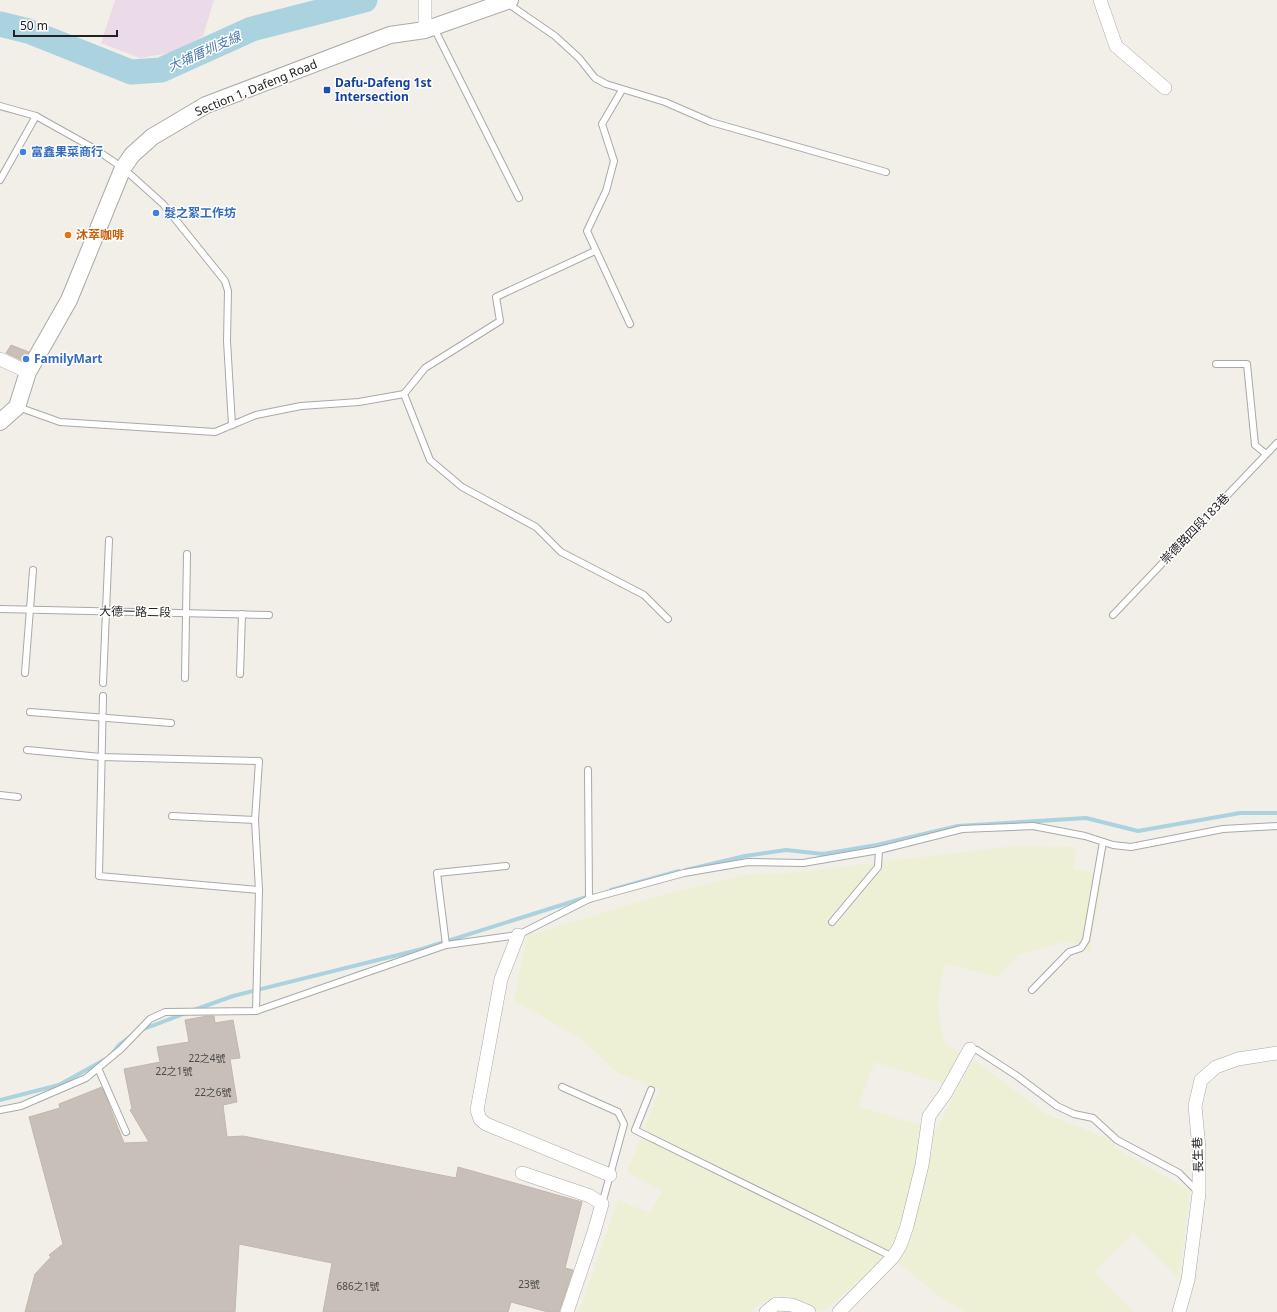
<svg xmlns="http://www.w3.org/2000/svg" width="1277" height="1312" viewBox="0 0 1277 1312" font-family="'Noto Sans','Noto Sans TC',sans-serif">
<rect width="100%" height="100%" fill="#f2efe9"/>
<!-- industrial -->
<path fill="#ebdbe8" d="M 115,0 L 214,0 L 203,36 L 175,52 L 140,58 L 101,43 Z"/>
<!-- farmland -->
<path fill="#eef0d5" d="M 1014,846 L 1076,847 L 1074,870 L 1103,872 L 1090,952 L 1068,941 L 1018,955 L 998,977 L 945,964 L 937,1005 L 945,1044 L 963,1054 L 947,1085 L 875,1062 L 858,1106 L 936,1130 L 970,1065 L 976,1061 L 1046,1114 L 1109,1139 L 1117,1149 L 1190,1191 L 1179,1279 L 1133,1233 L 1094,1272 L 1134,1312 L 966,1312 L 941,1298 L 889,1255 L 825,1310 L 810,1309 L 779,1295 L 753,1309 L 753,1312 L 579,1312 L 618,1200 L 650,1213 L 662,1191 L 627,1172 L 660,1090 L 618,1073 L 580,1038 L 514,1001 L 527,936 L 661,895 L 744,875 L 789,873 Z"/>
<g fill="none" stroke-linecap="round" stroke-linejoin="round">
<!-- stream -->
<g stroke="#aad3df" stroke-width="4">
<path d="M 686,870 L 745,856 L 786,850 L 823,854 L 877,845 L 958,826 L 1086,818 L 1138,831 L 1240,813 L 1277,813"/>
<path d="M 611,890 L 679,871"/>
<path d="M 194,1010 L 233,996 L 422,949 L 587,897"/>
<path d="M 141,1030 L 186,1013"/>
<path d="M 111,1055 L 119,1045 L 131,1036"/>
<path d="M 0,1100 L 59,1085 L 104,1060"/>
</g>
<!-- river -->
<path stroke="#aad3df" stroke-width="25" d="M 0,24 L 28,31 L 131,72 L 161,70 L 252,29 L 365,0"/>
</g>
<!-- building -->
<g fill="#c7bfb8" stroke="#c4b6ab">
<path d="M 11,345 L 29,352 L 23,361 L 6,353 Z"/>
<path d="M 207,1016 L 214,1016 L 215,1023 L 233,1020 L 240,1058 L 230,1059 L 237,1102 L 223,1105 L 227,1137 L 243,1136 L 456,1178 L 458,1167 L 582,1202 L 565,1268 L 573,1270 L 559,1312 L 548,1312 L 511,1302 L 508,1312 L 323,1312 L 332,1263 L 239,1244 L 235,1312 L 25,1312 L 35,1274 L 51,1257 L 49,1255 L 63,1244 L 29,1117 L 60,1108 L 59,1104 L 102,1087 L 124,1143 L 149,1142 L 130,1110 L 132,1109 L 124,1069 L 160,1062 L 157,1047 L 189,1042 L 185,1020 Z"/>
</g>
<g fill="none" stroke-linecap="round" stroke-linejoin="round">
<defs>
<g id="service">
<path d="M 507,3 L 555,36 L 579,58 L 595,78 L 606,84 L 665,102 L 711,122 L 886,172"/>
<path d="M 434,28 L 519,198"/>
<path d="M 622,90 L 602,124 L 614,161 L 606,191 L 587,231 L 630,324"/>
<path d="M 0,106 L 36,116 L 95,149 L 123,168 L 163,204 L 225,281 L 228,291 L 227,341 L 232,425"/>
<path d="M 0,180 L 36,116"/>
<path d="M 1216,364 L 1247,364 L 1255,445 L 1266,454"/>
<path d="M 404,394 L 430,460 L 462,487 L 536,527 L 561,552 L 644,595 L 668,619"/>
<path d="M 18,407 L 60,422 L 215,432 L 256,415 L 301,406 L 359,402 L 404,394 L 425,368 L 500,321 L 496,297 L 595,251"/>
<path d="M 0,609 L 269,615"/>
<path d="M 1113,615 L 1277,443"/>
<path d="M 25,673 L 33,570"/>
<path d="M 240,674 L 242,614"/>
<path d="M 185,678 L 187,554"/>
<path d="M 103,683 L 109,540"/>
<path d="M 103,696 L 99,876 L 259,890 L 256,1011"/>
<path d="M 30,712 L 171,723"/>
<path d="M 27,750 L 101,757 L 259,761 L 255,820 L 259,890"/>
<path d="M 588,770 L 589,899"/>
<path d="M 0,795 L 18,797"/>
<path d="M 172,816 L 255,820"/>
<path d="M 832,922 L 878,867 L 879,850"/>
<path d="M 446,945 L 437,873 L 506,866"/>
<path d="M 1032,990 L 1069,952 L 1081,948 L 1086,940 L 1103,842"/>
<path d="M 977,1050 L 1017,1076 L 1057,1106 L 1074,1114 L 1093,1118 L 1117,1140 L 1179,1173 L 1198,1192"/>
<path d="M 98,1068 L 126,1132"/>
<path d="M 562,1087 L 618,1112 L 624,1124 L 602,1204"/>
<path d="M 651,1090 L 635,1130 L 893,1257"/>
<path d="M 0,1110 L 21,1106 L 86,1078 L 121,1049 L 150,1019 L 165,1012 L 256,1011 L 446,945 L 518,935 L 589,899 L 684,873 L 748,862 L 803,863 L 879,850 L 962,829 L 1033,826 L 1085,836 L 1113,845 L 1131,847 L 1223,829 L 1277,826"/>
</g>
<g id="minor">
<path d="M 1100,0 L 1116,46 L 1165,88"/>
<path d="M 425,30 L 425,0"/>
<path d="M 0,359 L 28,372"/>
<path d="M 518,935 L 501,979 L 477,1110 L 480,1119 L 486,1124 L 610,1175"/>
<path d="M 522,1173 L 590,1196 L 602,1204 L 594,1232 L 567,1312"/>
<path d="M 766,1312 L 776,1304 L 792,1305 L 809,1312"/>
<path d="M 839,1312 L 893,1257 L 900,1246 L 907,1226 L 922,1165 L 929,1116 L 945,1094 L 970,1049"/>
<path d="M 1179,1312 L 1188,1280 L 1199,1193 L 1199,1148 L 1195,1106 L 1201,1080 L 1216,1067 L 1238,1059 L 1277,1053"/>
</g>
<path id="tertiary" d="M 0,422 L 17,407 L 28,372 L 69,300 L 123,168 L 132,155 L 152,137 L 206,105 L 390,35 L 425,30 L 510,0"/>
</defs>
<!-- service casing -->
<use href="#service" stroke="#a9a9a9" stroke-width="8"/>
<!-- minor casing -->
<use href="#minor" stroke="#a9a9a9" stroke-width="14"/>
<!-- tertiary casing -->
<use href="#tertiary" stroke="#a9a9a9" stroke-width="18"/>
<!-- service -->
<use href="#service" stroke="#fff" stroke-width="6"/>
<!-- minor -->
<use href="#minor" stroke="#fff" stroke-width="13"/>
<!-- tertiary -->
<use href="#tertiary" stroke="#fff" stroke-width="16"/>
</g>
<!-- markers -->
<rect fill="#1a4fb4" stroke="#fff" stroke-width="1.5" x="323" y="86" width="8" height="8" rx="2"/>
<g fill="#3f7fe0" stroke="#fff" stroke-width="1.5">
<circle cx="23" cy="152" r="4"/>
<circle cx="156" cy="213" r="4"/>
<circle cx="26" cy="359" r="4"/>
</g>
<circle fill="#e8710a" stroke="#fff" stroke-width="1.5" cx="68" cy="235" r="4"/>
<g text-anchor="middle" stroke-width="3" stroke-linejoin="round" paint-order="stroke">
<!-- number labels -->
<g font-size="10" fill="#4b4948">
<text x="207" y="1062">22之4號</text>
<text x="174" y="1075">22之1號</text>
<text x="213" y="1096">22之6號</text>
<text x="529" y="1288">23號</text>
<text x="358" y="1290">686之1號</text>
</g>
<!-- transit labels -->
<g font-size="12" font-weight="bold" fill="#164399" stroke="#fff" text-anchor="start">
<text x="335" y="87">Dafu-Dafeng 1st<tspan x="335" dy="14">Intersection</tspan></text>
</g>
<!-- street labels -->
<g font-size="12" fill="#222" stroke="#fff">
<text transform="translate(256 88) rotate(-22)" y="4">Section 1, Dafeng Road</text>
<text transform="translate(1195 529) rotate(-46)" y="4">崇德路四段183巷</text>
<text transform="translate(135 612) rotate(1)" y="4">大德一路二段</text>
<text transform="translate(1198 1155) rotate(-92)" y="4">長生巷</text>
</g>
<!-- shop labels -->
<g font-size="12" font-weight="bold" fill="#366cbe" stroke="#fff" text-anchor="start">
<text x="31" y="156">富鑫果菜商行</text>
<text x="164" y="217">髮之絮工作坊</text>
<text x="34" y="363">FamilyMart</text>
</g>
<!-- food labels -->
<g font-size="12" font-weight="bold" fill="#c56008" stroke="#fff" text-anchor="start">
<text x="76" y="239">沐萃咖啡</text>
</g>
<!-- water labels -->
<g font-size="13" font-style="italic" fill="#4a7aab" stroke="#fff">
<text transform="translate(204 51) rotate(-24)" y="5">大埔厝圳支線</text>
</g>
</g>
<!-- scale -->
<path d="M14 30v6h103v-6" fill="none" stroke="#222222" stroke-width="2"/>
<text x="20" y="30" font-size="12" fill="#222222" stroke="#ffffff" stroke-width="3" paint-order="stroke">50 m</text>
</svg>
